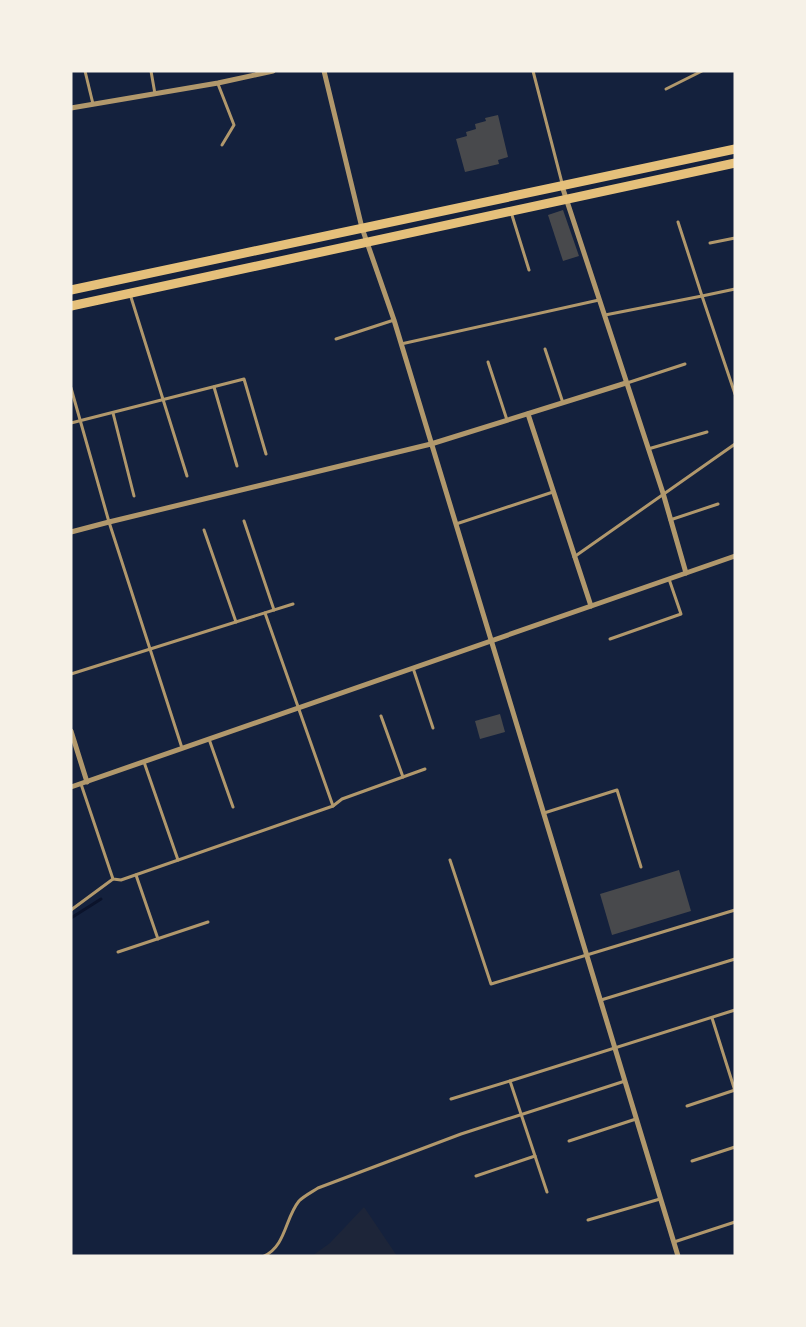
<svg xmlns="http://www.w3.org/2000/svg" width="806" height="1327" viewBox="0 0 806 1327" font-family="Bitter,serif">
<rect width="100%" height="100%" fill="#14213d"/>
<!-- green -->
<path fill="#1d2539" d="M 364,1207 L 397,1256 L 312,1256 L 330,1243 Z"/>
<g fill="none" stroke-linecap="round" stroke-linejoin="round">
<!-- stream -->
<path stroke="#0b132b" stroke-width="3" d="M 71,918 L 101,899"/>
</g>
<!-- building -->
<g fill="#48494c">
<path d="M 498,115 L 508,157 L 498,160 L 499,164 L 465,172 L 456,139 L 467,136 L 466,132 L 476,129 L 475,124 L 486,121 L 485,118 Z"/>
<path d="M 563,210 L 579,256 L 563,261 L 548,215 Z"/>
<path d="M 500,714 L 505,732 L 480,739 L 475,721 Z"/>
<path d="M 679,870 L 691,911 L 612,935 L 600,894 Z"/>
</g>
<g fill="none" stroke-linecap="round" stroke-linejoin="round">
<!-- service -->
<g stroke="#b1986c" stroke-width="3">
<path d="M 85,71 L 93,104"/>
<path d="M 151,71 L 155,94"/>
<path d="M 533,71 L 562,183"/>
<path d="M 218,84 L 234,125 L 222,145"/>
<path d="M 666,89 L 702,71"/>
<path d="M 511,212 L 529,270"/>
<path d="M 710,243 L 735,238"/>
<path d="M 735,289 L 702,296 L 735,394"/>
<path d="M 130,294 L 187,476"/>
<path d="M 605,315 L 702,296 L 678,222"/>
<path d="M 336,339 L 394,320"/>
<path d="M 401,344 L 599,300"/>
<path d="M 545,349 L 563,403"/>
<path d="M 488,362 L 507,420"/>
<path d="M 627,383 L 685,364"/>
<path d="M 214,387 L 237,466"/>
<path d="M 71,388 L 109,522 L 182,748"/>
<path d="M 113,413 L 134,496"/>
<path d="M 71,423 L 244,379 L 266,454"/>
<path d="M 648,449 L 707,432"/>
<path d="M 670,520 L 718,504"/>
<path d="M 244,521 L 274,610"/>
<path d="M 456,524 L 553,492"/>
<path d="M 204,530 L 236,622"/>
<path d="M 574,557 L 735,444"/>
<path d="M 610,639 L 681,614 L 669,579"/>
<path d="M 413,668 L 433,728"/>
<path d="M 71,674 L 293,604"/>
<path d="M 381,716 L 403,777"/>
<path d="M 209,739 L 233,807"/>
<path d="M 144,762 L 178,860"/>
<path d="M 81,784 L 113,879 L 121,880 L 333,806 L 265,613"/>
<path d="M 333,806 L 342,799 L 425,769"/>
<path d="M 544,813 L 617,790 L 641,867"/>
<path d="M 450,860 L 491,984 L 735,910"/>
<path d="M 136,875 L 158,939"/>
<path d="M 71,910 L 113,879"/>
<path d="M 118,952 L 208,922"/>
<path d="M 601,1000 L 735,959"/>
<path d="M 712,1018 L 735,1091"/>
<path d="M 451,1099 L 510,1081"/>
<path d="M 687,1106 L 735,1090"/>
<path d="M 569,1141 L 636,1119"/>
<path d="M 692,1161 L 735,1147"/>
<path d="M 476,1176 L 535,1156"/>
<path d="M 547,1192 L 510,1081 L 735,1010"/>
<path d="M 588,1220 L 660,1199"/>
<path d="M 674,1242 L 735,1222"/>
<path d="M 264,1256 C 286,1246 285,1218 299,1201 C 304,1196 312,1192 318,1188 L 461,1134 L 625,1081"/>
</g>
<!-- minor -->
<g stroke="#b1986c" stroke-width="5">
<path d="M 324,71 L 362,228 L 394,320 L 678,1256"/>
<path d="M 71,108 L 218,83 L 273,71"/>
<path d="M 562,186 L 663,493 L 686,573"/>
<path d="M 528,414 L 591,606"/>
<path d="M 71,532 L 109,522 L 431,444 L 626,383"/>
<path d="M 71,731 L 87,782"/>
<path d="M 71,787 L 735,556"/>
</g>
<!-- secondary -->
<g stroke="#e5c07b" stroke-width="9">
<path d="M 71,290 L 735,149"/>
<path d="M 71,306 L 735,163"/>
</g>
</g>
<!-- border -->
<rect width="806" height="1327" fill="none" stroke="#f6f1e7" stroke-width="145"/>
</svg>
